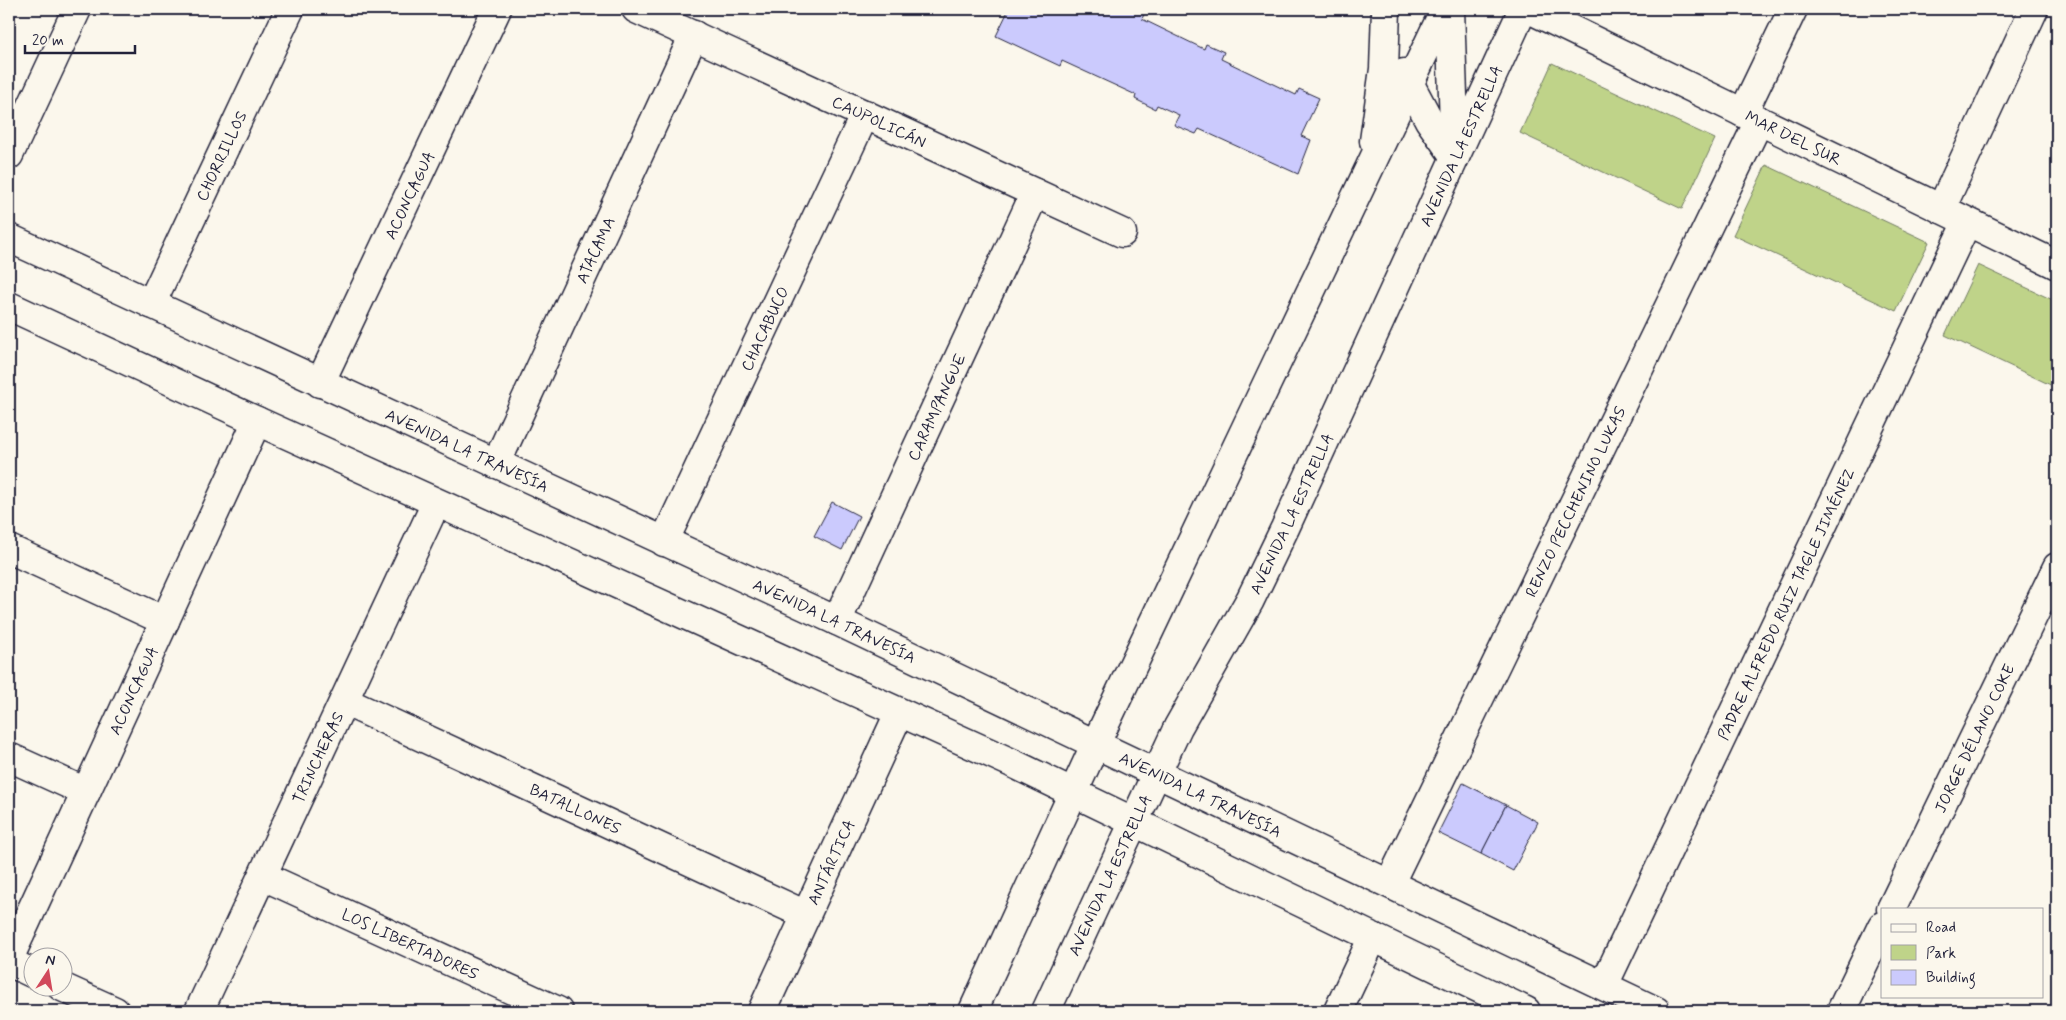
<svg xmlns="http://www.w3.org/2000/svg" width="2066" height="1020" viewBox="0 0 2066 1020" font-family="Mynerve,sans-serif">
<rect width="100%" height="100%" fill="#fbf7ec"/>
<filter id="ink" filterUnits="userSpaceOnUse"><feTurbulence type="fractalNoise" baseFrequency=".02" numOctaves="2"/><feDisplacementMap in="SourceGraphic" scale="10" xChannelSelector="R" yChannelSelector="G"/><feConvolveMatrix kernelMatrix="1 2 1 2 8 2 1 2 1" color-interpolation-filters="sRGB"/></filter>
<g filter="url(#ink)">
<!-- green -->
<g fill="#bfd389" stroke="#707a62">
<path d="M 1552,63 L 1715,139 L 1682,209 L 1520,133 Z"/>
<path d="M 1766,165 L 1929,242 L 1896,311 L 1733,235 Z"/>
<path d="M 1978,265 L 2057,302 L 2057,388 L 1945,335 Z"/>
</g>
<!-- building -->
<g fill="#cbcafd" stroke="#22223b">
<path d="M 1009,9 L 1133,9 L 1144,14 L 1142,19 L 1204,49 L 1206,44 L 1224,52 L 1221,59 L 1296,95 L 1299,89 L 1319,98 L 1301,136 L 1311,140 L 1298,174 L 1199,129 L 1196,134 L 1174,125 L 1179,115 L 1157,105 L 1155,109 L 1135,99 L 1136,95 L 1062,61 L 1060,66 L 996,36 Z"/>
<path d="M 832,502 L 859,516 L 842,550 L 814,536 Z"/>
<path d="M 1463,783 L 1506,805 L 1481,854 L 1438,833 Z"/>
<path d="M 1506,805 L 1538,822 L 1513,871 L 1481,854 Z"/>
</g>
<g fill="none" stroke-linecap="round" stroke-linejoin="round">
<defs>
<g id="street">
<path id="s1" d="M 636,9 L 1122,233"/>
<path id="s2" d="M 1529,9 L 2057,265"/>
<path d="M 1743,113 L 1793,9"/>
<path d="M 9,155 L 77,9"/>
<path d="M 1941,209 L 2034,9"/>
<path id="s3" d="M 151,304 L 290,9"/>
<path id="s4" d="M 320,383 L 497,9"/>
<path id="s5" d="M 496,464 L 694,35"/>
<path id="s6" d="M 664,542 L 865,114"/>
<path d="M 9,549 L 165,621"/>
<path id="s7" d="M 837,621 L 1035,193"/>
<path id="s8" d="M 344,701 L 806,915"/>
<path d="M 9,757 L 86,792"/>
<path id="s9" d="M 263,876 L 558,1011"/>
<path id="s10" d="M 1390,883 L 1759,121"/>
<path id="s11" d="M 1891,909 L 2057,567"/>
<path id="s12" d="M 9,959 L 257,421"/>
<path d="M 9,962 L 32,973"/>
<path id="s13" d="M 1604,985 L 1967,222"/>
<path d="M 62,987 L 115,1011"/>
<path id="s14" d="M 199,1011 L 436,503"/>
<path id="s15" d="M 762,1011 L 899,713"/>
<path d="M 1338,1011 L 1373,937"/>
<path d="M 1841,1011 L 1882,926"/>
</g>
<g id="secondary">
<path d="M 1450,9 L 1455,153"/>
<path d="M 1404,73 L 1429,120 L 1455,157"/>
<path d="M 1374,141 L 1384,69 L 1386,9"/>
<path id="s16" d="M 9,238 L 837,621 L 1656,1011"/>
<path d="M 9,306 L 257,421 L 1012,763 L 1526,1011"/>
<path d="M 973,1011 L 1096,743 L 1445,9"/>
<path id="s17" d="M 1046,1011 L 1178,727 L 1250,600 L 1285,528 L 1523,9"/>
</g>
</defs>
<!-- street casing -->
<use href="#street" stroke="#22223b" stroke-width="31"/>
<!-- secondary casing -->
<use href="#secondary" stroke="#22223b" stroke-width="31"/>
<!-- street -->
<use href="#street" stroke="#fbf7ec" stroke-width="28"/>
<!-- secondary -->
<use href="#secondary" stroke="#fbf7ec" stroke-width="28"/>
</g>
</g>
<g text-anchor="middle" stroke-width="4" stroke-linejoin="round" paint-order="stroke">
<!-- street labels -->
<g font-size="16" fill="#22223b" stroke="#fbf7ec">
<text dy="6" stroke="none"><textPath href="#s1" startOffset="268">CAUPOLICÁN</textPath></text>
<text dy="6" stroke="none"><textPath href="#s2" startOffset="294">MAR DEL SUR</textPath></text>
<text dy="6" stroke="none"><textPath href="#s17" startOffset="960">AVENIDA LA ESTRELLA</textPath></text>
<text dy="6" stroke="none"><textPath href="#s3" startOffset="164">CHORRILLOS</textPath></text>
<text dy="6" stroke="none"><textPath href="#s4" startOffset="208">ACONCAGUA</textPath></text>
<text dy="6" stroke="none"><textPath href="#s5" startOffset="236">ATACAMA</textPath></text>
<text dy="6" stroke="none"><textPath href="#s6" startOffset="236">CHACABUCO</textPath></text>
<text dy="6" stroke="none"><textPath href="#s7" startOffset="236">CARAMPANGUE</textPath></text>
<text dy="6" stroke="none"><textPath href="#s16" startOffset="505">AVENIDA LA TRAVESÍA</textPath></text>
<text dy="6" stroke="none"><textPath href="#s10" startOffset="424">RENZO PECCHENINO LUKAS</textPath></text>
<text dy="6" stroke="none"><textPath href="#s17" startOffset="555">AVENIDA LA ESTRELLA</textPath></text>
<text dy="6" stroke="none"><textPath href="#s13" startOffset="422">PADRE ALFREDO RUIZ TAGLE JIMÉNEZ</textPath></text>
<text dy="6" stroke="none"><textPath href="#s16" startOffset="910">AVENIDA LA TRAVESÍA</textPath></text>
<text dy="6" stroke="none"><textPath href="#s12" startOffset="296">ACONCAGUA</textPath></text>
<text dy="6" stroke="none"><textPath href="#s11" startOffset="190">JORGE DÉLANO COKE</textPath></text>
<text dy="6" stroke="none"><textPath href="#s14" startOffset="280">TRINCHERAS</textPath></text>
<text dy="6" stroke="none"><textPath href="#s16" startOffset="1315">AVENIDA LA TRAVESÍA</textPath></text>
<text dy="6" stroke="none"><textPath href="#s8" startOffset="255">BATALLONES</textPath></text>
<text dy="6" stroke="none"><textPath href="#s15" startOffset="164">ANTÁRTICA</textPath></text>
<text dy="6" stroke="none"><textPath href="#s17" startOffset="150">AVENIDA LA ESTRELLA</textPath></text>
<text dy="6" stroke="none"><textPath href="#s9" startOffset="162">LOS LIBERTADORES</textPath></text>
</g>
</g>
<!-- margin -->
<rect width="2066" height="1020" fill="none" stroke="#fbf7ec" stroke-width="30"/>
<rect x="15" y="15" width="2036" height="990" fill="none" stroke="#22223b" stroke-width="2" filter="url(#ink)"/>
<!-- legend -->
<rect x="1881" y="908" width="162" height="90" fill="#fbf7ec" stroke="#a4a2a5"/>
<rect x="1891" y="924" width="25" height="8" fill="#fbf7ec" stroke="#a4a2a5"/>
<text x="1926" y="932" font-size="15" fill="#22223b">Road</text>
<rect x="1891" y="945" width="25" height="15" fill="#bfd389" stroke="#a4a2a5"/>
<text x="1926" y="958" font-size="15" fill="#22223b">Park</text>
<rect x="1891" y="970" width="25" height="15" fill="#cbcafd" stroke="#a4a2a5"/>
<text x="1926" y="982" font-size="15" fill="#22223b">Building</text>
<!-- north arrow -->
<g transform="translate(48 972) rotate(12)"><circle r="24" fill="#fbf7ec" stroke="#a4a2a5"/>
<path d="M0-4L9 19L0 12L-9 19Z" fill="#d1495b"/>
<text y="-8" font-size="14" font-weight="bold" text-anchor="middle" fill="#22223b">N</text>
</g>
<!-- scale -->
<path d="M25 45v8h110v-8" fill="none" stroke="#22223b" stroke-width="2.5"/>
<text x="32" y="45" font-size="15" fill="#22223b" stroke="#fbf7ec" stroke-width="4" paint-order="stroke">20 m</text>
</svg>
